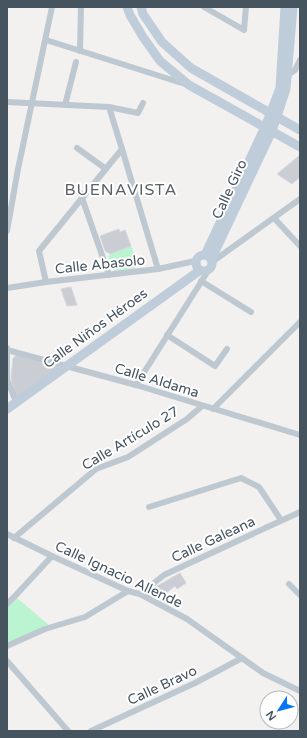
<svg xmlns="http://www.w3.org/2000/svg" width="307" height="738" viewBox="0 0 307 738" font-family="'Varela Round',sans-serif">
<rect width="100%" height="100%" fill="#f3f0f0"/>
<!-- green -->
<g fill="#bbf4d0">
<path d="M 131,246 L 133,250 L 135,269 L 115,272 L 108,257 L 110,254 Z"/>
<path d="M 17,598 L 49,625 L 7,645 L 7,608 Z"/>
</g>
<!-- building -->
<g fill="#cacdd3" stroke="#d4d7dc">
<path d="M 300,155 L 300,177 L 292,184 L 277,174 Z"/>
<path d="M 119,229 L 120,232 L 125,230 L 131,246 L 110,254 L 105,251 L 100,236 Z"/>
<path d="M 71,287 L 77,305 L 67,306 L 61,289 Z"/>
<path d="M 17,355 L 57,367 L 57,371 L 17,399 L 11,378 L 13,358 Z"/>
<path d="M 180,573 L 186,583 L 177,589 L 175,586 L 160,598 L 153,593 L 152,589 Z"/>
</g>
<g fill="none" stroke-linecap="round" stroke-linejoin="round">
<!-- street -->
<g stroke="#bdc8d1" stroke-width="6">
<path d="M 204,7 L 244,30 L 246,7"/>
<path d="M 46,40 L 185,84"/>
<path d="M 80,51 L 81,7"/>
<path d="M 285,77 L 295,70 L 300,60"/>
<path d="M 7,102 L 109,107 L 138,113 L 143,103"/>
<path d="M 65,105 L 76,62"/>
<path d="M 109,107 L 122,149 L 158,269"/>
<path d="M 77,148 L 106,169"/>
<path d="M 69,186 L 84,195"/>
<path d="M 82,198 L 109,275"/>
<path d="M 274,218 L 300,246"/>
<path d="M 7,231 L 18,169 L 52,7"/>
<path d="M 212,262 L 300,199"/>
<path d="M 201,281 L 251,312"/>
<path d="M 46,282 L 39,251 L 122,149"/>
<path d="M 7,288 L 46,282 L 158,269 L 195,261"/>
<path d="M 167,335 L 215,366 L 227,349"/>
<path d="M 7,348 L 7,379 L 16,402"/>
<path d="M 7,350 L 136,385 L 300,435"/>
<path d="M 136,385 L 208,271"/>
<path d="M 213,409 L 300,322"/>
<path d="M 149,507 L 241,478 L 259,487 L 281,520"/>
<path d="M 7,534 L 52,556 L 128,591 L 140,594 L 187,619 L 263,673 L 300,691"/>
<path d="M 14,538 L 96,469 L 128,457 L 187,419 L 202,406"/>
<path d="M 289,584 L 300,595"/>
<path d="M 140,594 L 164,575 L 300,512"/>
<path d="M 7,604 L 16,595 L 52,556"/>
<path d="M 7,646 L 45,629 L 85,617 L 128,591"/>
<path d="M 7,661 L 68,731"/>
<path d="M 91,731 L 195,683 L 242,658"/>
</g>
<!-- secondary -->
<g stroke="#bfccd9" stroke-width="9">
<path d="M 127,7 L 130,15 L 143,37 L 160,61 L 189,85 L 300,147"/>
<path d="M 141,7 L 143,14 L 162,42 L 191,68 L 300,130"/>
<circle cx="204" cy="263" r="8"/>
<path d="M 205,255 L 265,127 L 280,88 L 285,7"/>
<path d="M 211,260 L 272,131 L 286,89 L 293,7"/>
<path d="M 7,409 L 199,271"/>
</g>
</g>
<g text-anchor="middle" stroke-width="4" stroke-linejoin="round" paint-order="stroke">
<!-- street labels -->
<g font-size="14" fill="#465460" stroke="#fff">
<text transform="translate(229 189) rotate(-65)" y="5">Calle Giro</text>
<text transform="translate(100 264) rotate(-6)" y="5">Calle Abasolo</text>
<text transform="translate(95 328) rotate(-36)" y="5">Calle Niños Héroes</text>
<text transform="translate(157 380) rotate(17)" y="5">Calle Aldama</text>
<text transform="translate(130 438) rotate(-31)" y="5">Calle Artículo 27</text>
<text transform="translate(213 539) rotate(-25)" y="5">Calle Galeana</text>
<text transform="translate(119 574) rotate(25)" y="5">Calle Ignacio Allende</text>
<text transform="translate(162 685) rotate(-25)" y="5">Calle Bravo</text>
</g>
<!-- quarter labels -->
<g font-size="16" letter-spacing="1" fill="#5c6166" stroke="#fff">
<text x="121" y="195">BUENAVISTA</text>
</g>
</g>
<!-- border -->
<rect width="307" height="738" fill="none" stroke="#465460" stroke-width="16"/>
<!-- north arrow -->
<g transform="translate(279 710) rotate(234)"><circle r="19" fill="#ffffff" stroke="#b5bbbf"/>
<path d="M0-3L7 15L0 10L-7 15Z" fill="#0776f6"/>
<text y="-6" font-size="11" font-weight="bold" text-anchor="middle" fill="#465460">N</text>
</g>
</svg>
